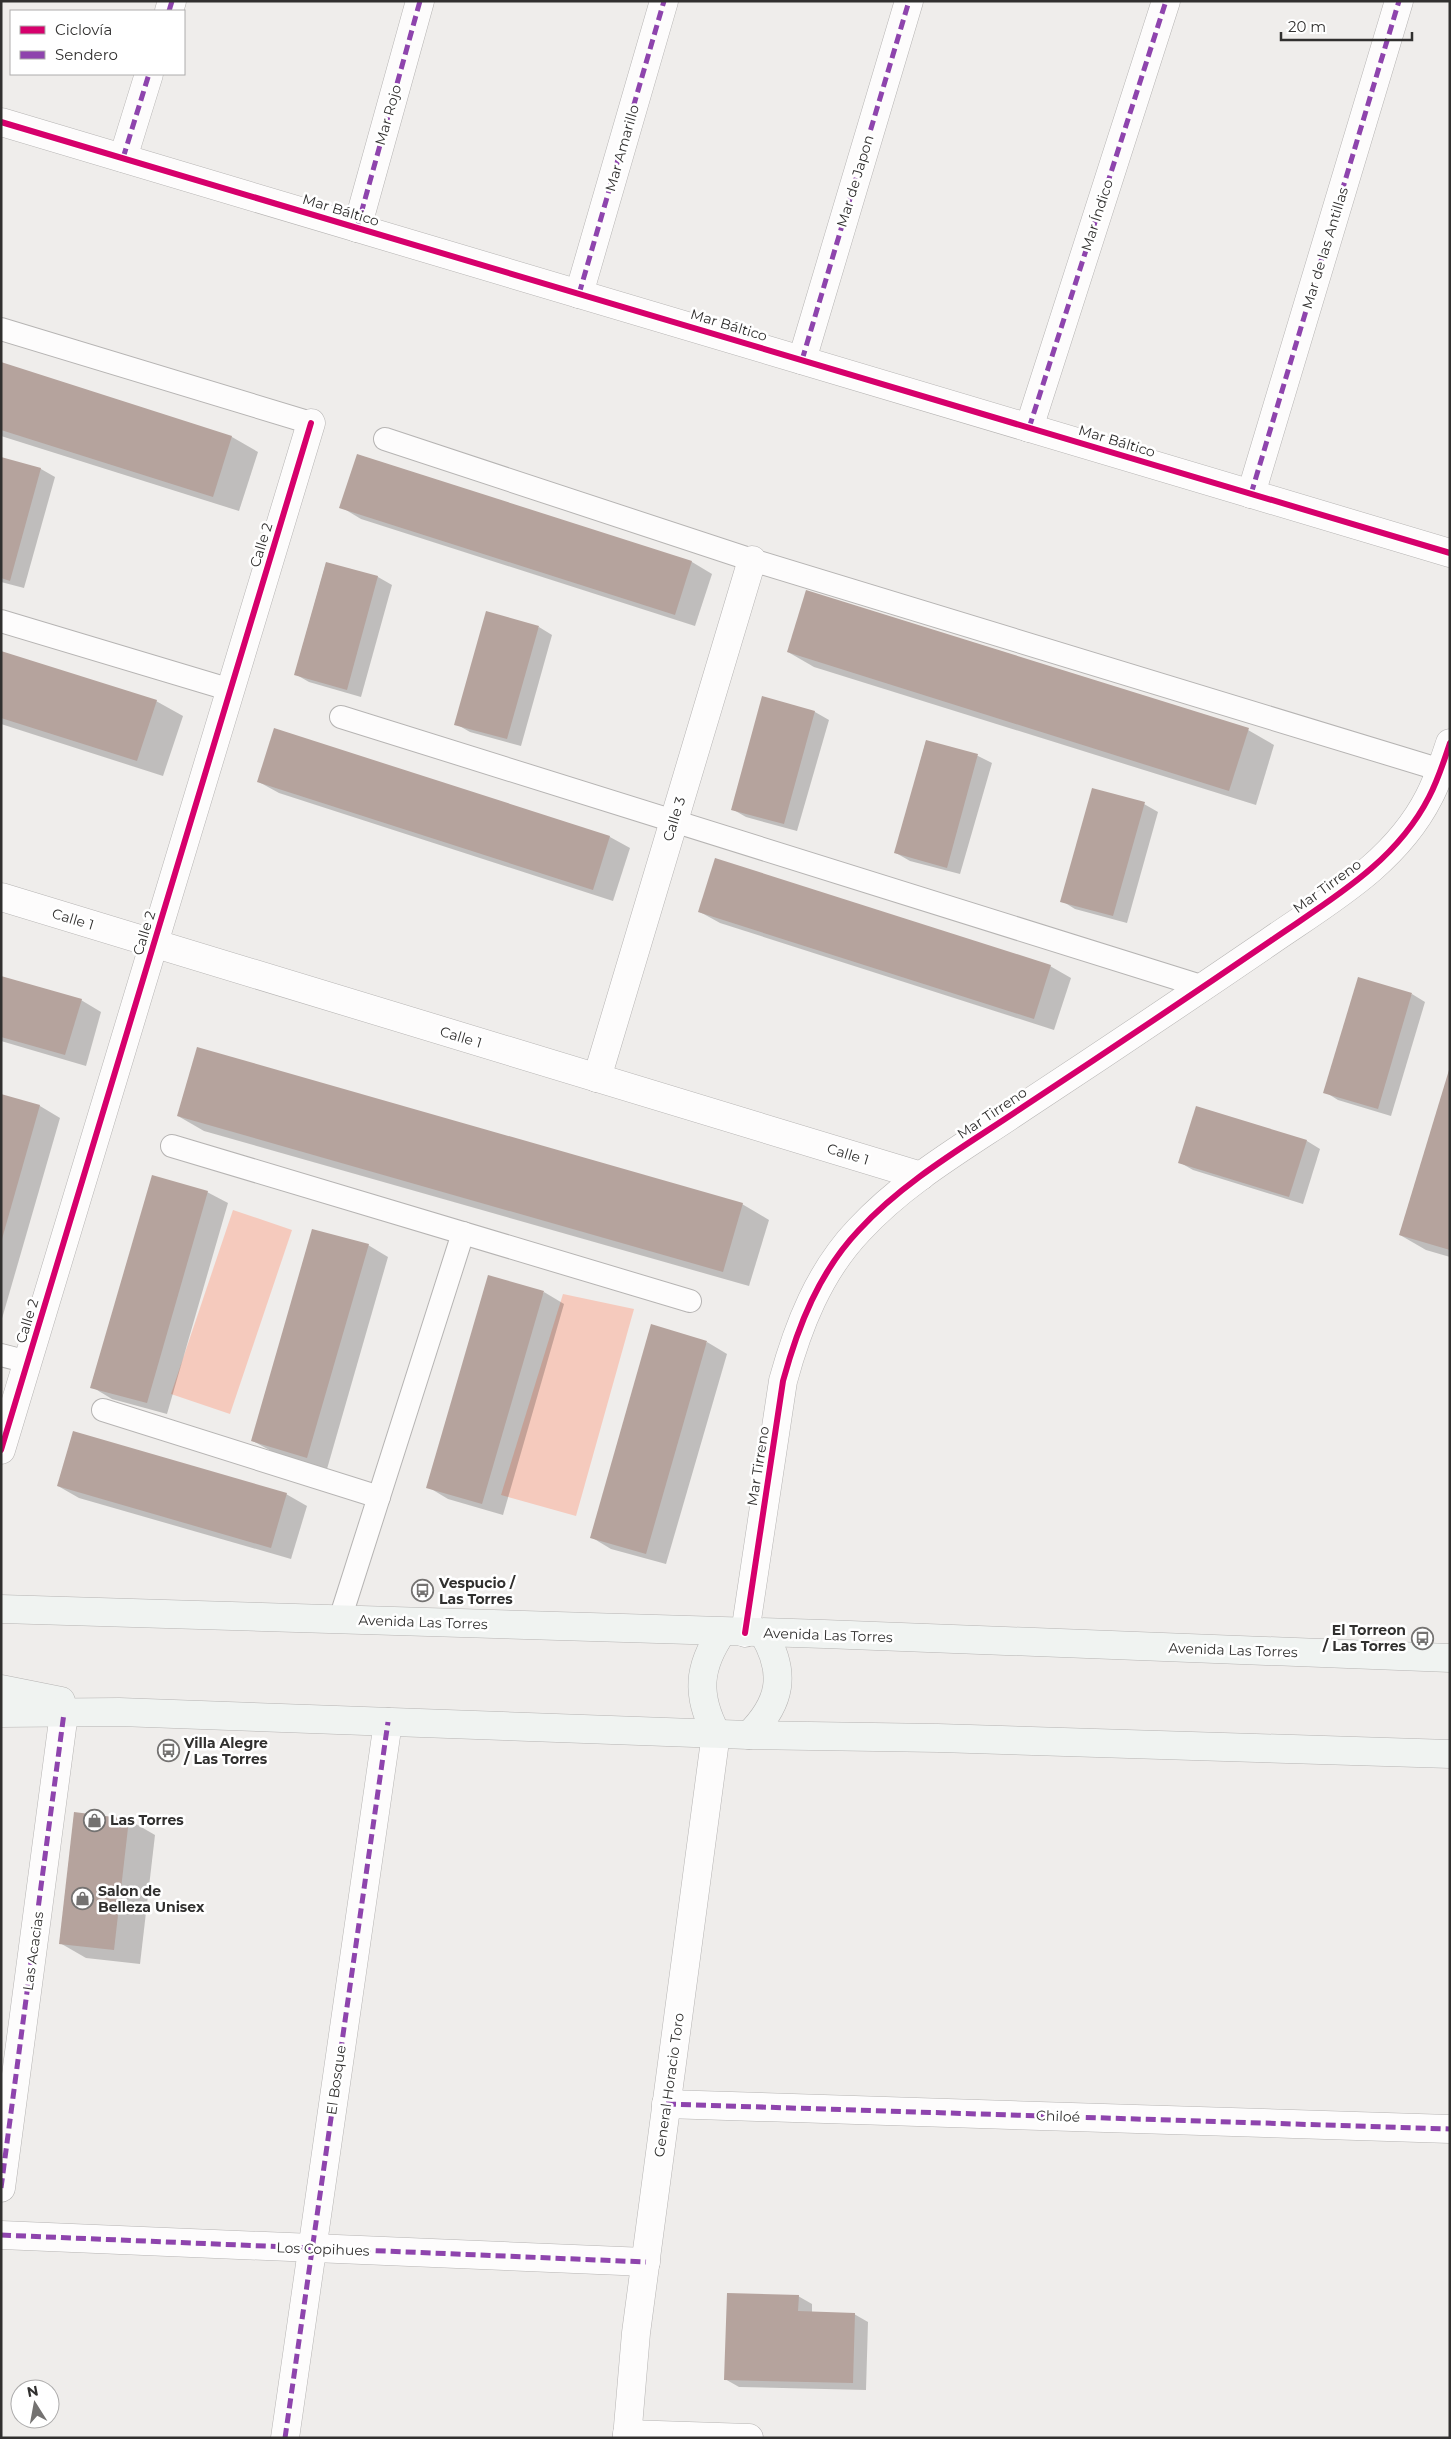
<svg xmlns="http://www.w3.org/2000/svg" width="1451" height="2439" viewBox="0 0 1451 2439" font-family="Montserrat,sans-serif">
<rect width="100%" height="100%" fill="#efedeb"/>
<!-- green -->
<g fill="#f5cabd">
<path d="M 233,1210 L 292,1230 L 230,1414 L 171,1394 Z"/>
<path d="M 563,1294 L 634,1309 L 576,1516 L 501,1495 Z"/>
</g>
<!-- shadow -->
<g fill="#0003">
<path d="M 1,363 L 232,437 L 258,452 L 239,511 L 1,436 Z"/>
<path d="M 358,455 L 692,562 L 712,574 L 695,626 L 361,519 L 341,507 Z"/>
<path d="M 1,458 L 41,469 L 55,477 L 24,588 L 1,582 Z"/>
<path d="M 326,563 L 378,577 L 392,585 L 361,697 L 309,682 L 295,674 Z"/>
<path d="M 539,627 L 552,635 L 521,746 L 470,732 L 456,724 Z"/>
<path d="M 1,652 L 156,701 L 183,716 L 163,776 L 1,724 Z"/>
<path d="M 788,652 L 1248,730 L 1274,745 L 1256,805 L 814,667 Z"/>
<path d="M 763,697 L 815,712 L 829,720 L 797,831 L 746,817 L 732,809 Z"/>
<path d="M 926,741 L 978,756 L 992,763 L 960,874 L 910,861 L 896,853 Z"/>
<path d="M 259,782 L 610,837 L 630,848 L 613,901 L 279,793 Z"/>
<path d="M 1144,804 L 1158,812 L 1127,923 L 1075,909 L 1062,901 Z"/>
<path d="M 700,912 L 1050,966 L 1071,978 L 1054,1030 L 720,923 Z"/>
<path d="M 1,977 L 81,1000 L 101,1012 L 86,1066 L 1,1041 Z"/>
<path d="M 1412,994 L 1425,1002 L 1391,1116 L 1338,1100 L 1325,1092 Z"/>
<path d="M 1450,1073 L 1450,1257 L 1426,1250 L 1400,1235 Z"/>
<path d="M 1,1095 L 40,1106 L 60,1118 L 1,1322 Z"/>
<path d="M 178,1116 L 742,1204 L 769,1220 L 749,1286 L 204,1131 Z"/>
<path d="M 1307,1141 L 1320,1149 L 1303,1204 L 1193,1170 L 1179,1162 Z"/>
<path d="M 207,1192 L 228,1203 L 167,1414 L 112,1399 L 92,1387 Z"/>
<path d="M 368,1245 L 388,1257 L 327,1469 L 273,1452 L 253,1441 Z"/>
<path d="M 544,1292 L 564,1304 L 503,1515 L 448,1499 L 428,1487 Z"/>
<path d="M 707,1342 L 727,1354 L 666,1564 L 611,1549 L 591,1537 Z"/>
<path d="M 58,1486 L 286,1494 L 307,1506 L 291,1559 L 79,1498 Z"/>
<path d="M 129,1820 L 155,1835 L 140,1964 L 86,1958 L 60,1943 Z"/>
<path d="M 798,2296 L 812,2304 L 812,2313 L 854,2314 L 868,2322 L 866,2390 L 739,2387 L 725,2379 Z"/>
</g>
<!-- building -->
<g fill="#b5a39d">
<path d="M 1,362 L 232,436 L 213,497 L 1,430 Z"/>
<path d="M 357,454 L 692,561 L 675,615 L 339,508 Z"/>
<path d="M 1,457 L 41,468 L 10,581 L 1,578 Z"/>
<path d="M 326,562 L 378,576 L 347,690 L 294,675 Z"/>
<path d="M 806,590 L 1249,728 L 1229,791 L 787,652 Z"/>
<path d="M 486,611 L 539,626 L 507,739 L 454,725 Z"/>
<path d="M 1,651 L 157,700 L 137,761 L 1,718 Z"/>
<path d="M 762,696 L 815,711 L 784,824 L 731,810 Z"/>
<path d="M 274,728 L 610,836 L 593,890 L 257,782 Z"/>
<path d="M 926,740 L 978,754 L 947,868 L 894,853 Z"/>
<path d="M 1092,788 L 1145,802 L 1113,916 L 1060,902 Z"/>
<path d="M 715,858 L 1051,965 L 1034,1019 L 698,912 Z"/>
<path d="M 1,976 L 82,999 L 65,1055 L 1,1037 Z"/>
<path d="M 1358,977 L 1412,993 L 1378,1109 L 1323,1093 Z"/>
<path d="M 197,1047 L 743,1203 L 723,1272 L 177,1116 Z"/>
<path d="M 1449,1070 L 1450,1070 L 1450,1250 L 1399,1235 Z"/>
<path d="M 1,1094 L 40,1105 L 2,1239 L 1,1239 Z"/>
<path d="M 1196,1106 L 1307,1140 L 1289,1197 L 1178,1163 Z"/>
<path d="M 152,1175 L 208,1191 L 147,1403 L 90,1388 Z"/>
<path d="M 312,1229 L 369,1244 L 307,1458 L 251,1441 Z"/>
<path d="M 488,1275 L 544,1291 L 482,1504 L 426,1488 Z"/>
<path d="M 651,1324 L 707,1341 L 646,1554 L 590,1538 Z"/>
<path d="M 73,1431 L 287,1493 L 271,1548 L 57,1486 Z"/>
<path d="M 74,1812 L 129,1819 L 114,1950 L 59,1944 Z"/>
<path d="M 727,2293 L 799,2295 L 798,2311 L 855,2313 L 853,2383 L 724,2380 Z"/>
</g>
<g fill="none" stroke-linecap="round" stroke-linejoin="round">
<defs>
<g id="lane">
<path d="M 1,329 L 311,423"/>
<path d="M 385,439 L 752,560 L 1441,770"/>
<path d="M 1,621 L 231,690"/>
<path d="M 341,717 L 1204,987"/>
<path d="M 172,1146 L 690,1301"/>
<path d="M 1,1355 L 28,1362"/>
<path d="M 103,1410 L 379,1497"/>
<path d="M 340,1619 L 463,1233"/>
</g>
<g id="street">
<path d="M 169,11 L 172,1"/>
<path d="M 1,122 L 1450,553"/>
<path d="M 123,158 L 149,74"/>
<path d="M 357,228 L 420,1"/>
<path d="M 579,294 L 664,1"/>
<path d="M 802,360 L 909,1"/>
<path d="M 1029,428 L 1166,1"/>
<path d="M 1251,494 L 1399,1"/>
<path d="M 1,897 L 921,1176"/>
<path d="M 597,1078 L 752,560"/>
<path d="M 1,1450 L 311,423"/>
<path d="M 745,1633 L 783,1381 C 798,1326 819,1272 859,1230 C 905,1180 967,1145 1023,1107 C 1105,1053 1187,998 1269,942 C 1328,901 1395,864 1429,797 C 1438,780 1444,761 1450,743"/>
<path d="M 666,2104 L 1450,2129"/>
<path d="M 1,2188 L 64,1713"/>
<path d="M 1,2235 L 646,2262"/>
<path d="M 627,2434 L 749,2438"/>
<path d="M 285,2438 L 388,1722"/>
<path d="M 627,2438 L 636,2333 L 716,1733"/>
</g>
<g id="secondary">
<path d="M 1,1609 L 824,1634 L 1450,1658"/>
<path d="M 1,1689 L 61,1701"/>
<path d="M 1,1713 L 119,1712 L 749,1735 L 938,1738 L 1450,1754"/>
<path d="M 716,1733 C 696,1695 698,1667 722,1632"/>
<path d="M 749,1735 C 781,1703 787,1673 763,1633"/>
</g>
</defs>
<!-- lane casing -->
<use href="#lane" stroke="#b6b4b3" stroke-width="24"/>
<!-- street casing -->
<use href="#street" stroke="#b6b4b3" stroke-width="29"/>
<!-- secondary casing -->
<use href="#secondary" stroke="#b6b4b3" stroke-width="29"/>
<!-- lane -->
<use href="#lane" stroke="#fdfcfc" stroke-width="22"/>
<!-- street -->
<use href="#street" stroke="#fdfcfc" stroke-width="28"/>
<!-- secondary -->
<use href="#secondary" stroke="#f0f3f1" stroke-width="28"/>
<!-- quiet -->
<g stroke="#8e44ad" stroke-width="5" stroke-dasharray="10 5" stroke-linecap="butt">
<path d="M 169,11 L 172,1"/>
<path d="M 123,158 L 149,74"/>
<path d="M 357,228 L 420,1"/>
<path d="M 579,294 L 664,1"/>
<path d="M 802,360 L 909,1"/>
<path d="M 1029,428 L 1166,1"/>
<path d="M 1251,494 L 1399,1"/>
<path d="M 666,2104 L 1450,2129"/>
<path d="M 1,2188 L 64,1713"/>
<path d="M 1,2235 L 646,2262"/>
<path d="M 285,2438 L 388,1722"/>
</g>
<defs>
<g id="cycleway">
<path d="M 1,122 L 1450,553"/>
<path d="M 1,1450 L 311,423"/>
<path d="M 745,1633 L 783,1381 C 798,1326 819,1272 859,1230 C 905,1180 967,1145 1023,1107 C 1105,1053 1187,998 1269,942 C 1328,901 1395,864 1429,797 C 1438,780 1444,761 1450,743"/>
</g>
</defs>
<!-- cycleway casing -->
<use href="#cycleway" stroke="#fff" stroke-width="9"/>
<!-- cycleway -->
<use href="#cycleway" stroke="#d6006c" stroke-width="6"/>
</g>
<!-- icons -->
<defs>
<symbol id="bus-ring" viewBox="-11 -11 22 22"><circle r="9.5" fill="#fff" stroke="#747271" stroke-width="1.5"/><path d="M-5-6H5V4H4V6H2V4H-2V6H-4V4H-5ZM-3.5-4V0h7V-4ZM-3.5 1.2v1.5H-2V1.2ZM2 1.2v1.5H3.5V1.2Z" fill="#747271"/></symbol>
<symbol id="shop-ring" viewBox="-11 -11 22 22"><circle r="9.5" fill="#fff" stroke="#747271" stroke-width="1.5"/><path d="M-5-2.5h2.3a2.7 3.5 0 0 1 5.4 0H5L5.5 6h-11ZM-1.5-2.5h3a1.5 2.3 0 0 0-3 0Z" fill="#747271"/></symbol>
</defs>
<g fill-rule="evenodd">
<use href="#bus-ring" x="410" y="1578" width="25" height="25"/>
<use href="#bus-ring" x="1410" y="1626" width="25" height="25"/>
<use href="#bus-ring" x="156" y="1738" width="25" height="25"/>
<use href="#shop-ring" x="82" y="1808" width="25" height="25"/>
<use href="#shop-ring" x="70" y="1886" width="25" height="25"/>
</g>
<g text-anchor="middle" stroke-width="5" stroke-linejoin="round" paint-order="stroke">
<!-- street labels -->
<g font-size="14" fill="#31302f" stroke="#fff">
<text transform="translate(388 115) rotate(-74)" y="5">Mar Rojo</text>
<text transform="translate(622 148) rotate(-74)" y="5">Mar Amarillo</text>
<text transform="translate(855 181) rotate(-73)" y="5">Mar de Japon</text>
<text transform="translate(341 210) rotate(17)" y="5">Mar Báltico</text>
<text transform="translate(1097 215) rotate(-72)" y="5">Mar Índico</text>
<text transform="translate(1325 248) rotate(-73)" y="5">Mar de las Antillas</text>
<text transform="translate(729 325) rotate(17)" y="5">Mar Báltico</text>
<text transform="translate(1117 441) rotate(17)" y="5">Mar Báltico</text>
<text transform="translate(261 545) rotate(-73)" y="5">Calle 2</text>
<text transform="translate(674 819) rotate(-73)" y="5">Calle 3</text>
<text transform="translate(1327 886) rotate(-36)" y="5">Mar Tirreno</text>
<text transform="translate(73 919) rotate(17)" y="5">Calle 1</text>
<text transform="translate(144 933) rotate(-73)" y="5">Calle 2</text>
<text transform="translate(461 1037) rotate(17)" y="5">Calle 1</text>
<text transform="translate(992 1113) rotate(-34)" y="5">Mar Tirreno</text>
<text transform="translate(848 1154) rotate(17)" y="5">Calle 1</text>
<text transform="translate(27 1321) rotate(-73)" y="5">Calle 2</text>
<text transform="translate(758 1466) rotate(-81)" y="5">Mar Tirreno</text>
<text transform="translate(423 1622) rotate(2)" y="5">Avenida Las Torres</text>
<text transform="translate(828 1635) rotate(2)" y="5">Avenida Las Torres</text>
<text transform="translate(1233 1650) rotate(2)" y="5">Avenida Las Torres</text>
<text transform="translate(33 1951) rotate(-82)" y="5">Las Acacias</text>
<text transform="translate(336 2080) rotate(-82)" y="5">El Bosque</text>
<text transform="translate(669 2085) rotate(-82)" y="5">General Horacio Toro</text>
<text transform="translate(1058 2116) rotate(2)" y="5">Chiloé</text>
<text transform="translate(323 2249) rotate(2)" y="5">Los Copihues</text>
</g>
<!-- poi labels -->
<g font-size="14" font-weight="bold" fill="#31302f" stroke="#fff" text-anchor="start">
<text x="439" y="1588">Vespucio /<tspan x="439" dy="16">Las Torres</tspan></text>
<text x="1406" y="1635" text-anchor="end">El Torreon<tspan x="1406" dy="16">/ Las Torres</tspan></text>
<text x="184" y="1748">Villa Alegre<tspan x="184" dy="16">/ Las Torres</tspan></text>
<text x="110" y="1825">Las Torres</text>
<text x="98" y="1896">Salon de<tspan x="98" dy="16">Belleza Unisex</tspan></text>
</g>
</g>
<!-- border -->
<rect width="1451" height="2439" fill="none" stroke="#31302f" stroke-width="5"/>
<!-- legend -->
<rect x="10" y="10" width="175" height="65" fill="#ffffff" stroke="#adacac"/>
<rect x="20" y="26" width="25" height="8" fill="#d6006c" stroke="#adacac"/>
<text x="55" y="35" font-size="15" fill="#31302f">Ciclovía</text>
<rect x="20" y="51" width="25" height="8" fill="#8e44ad" stroke="#adacac"/>
<text x="55" y="60" font-size="15" fill="#31302f">Sendero</text>
<!-- north arrow -->
<g transform="translate(35 2404) rotate(349)"><circle r="24" fill="#ffffff" stroke="#adacac"/>
<path d="M0-4L9 19L0 12L-9 19Z" fill="#747271"/>
<text y="-8" font-size="14" font-weight="bold" text-anchor="middle" fill="#31302f">N</text>
</g>
<!-- scale -->
<path d="M1281 32v8h131v-8" fill="none" stroke="#31302f" stroke-width="2.5"/>
<text x="1288" y="32" font-size="15" fill="#31302f" stroke="#ffffff" stroke-width="4" paint-order="stroke">20 m</text>
</svg>
